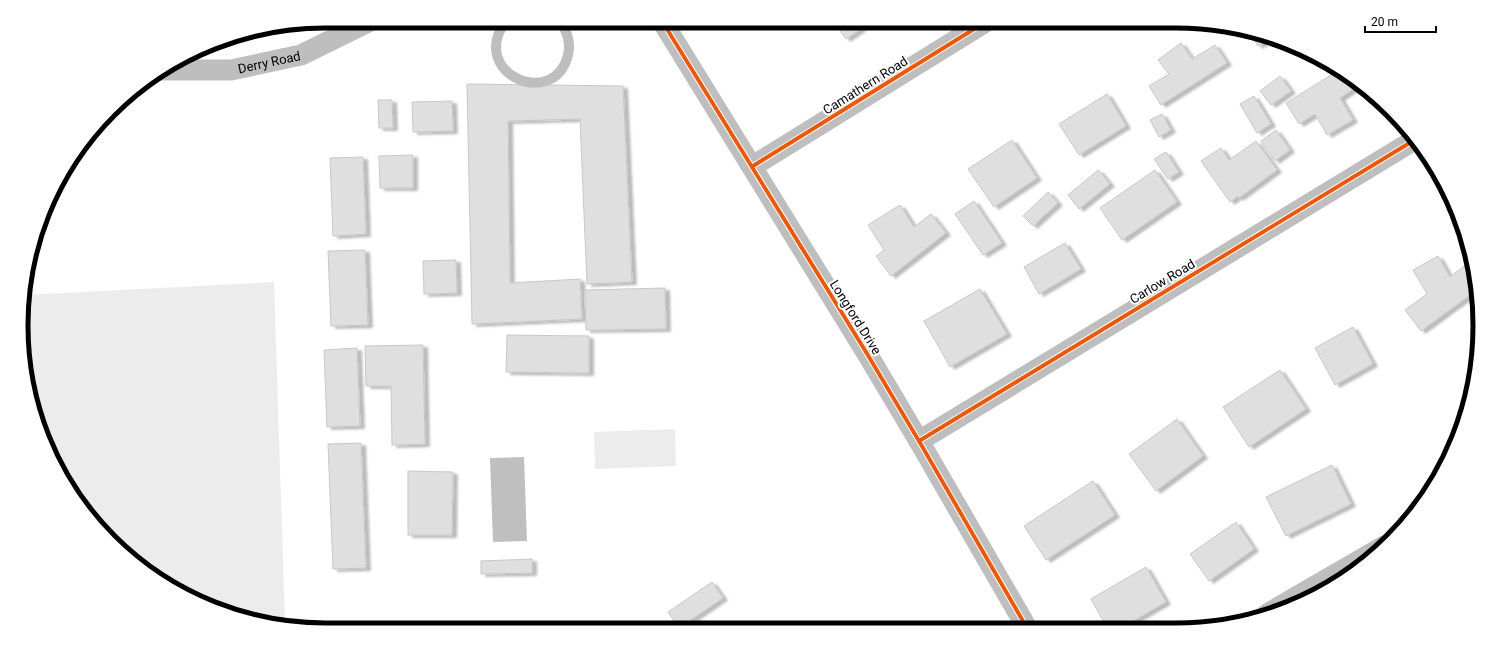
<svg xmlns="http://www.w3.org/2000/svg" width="1501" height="651" viewBox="0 0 1501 651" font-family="Roboto,sans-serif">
<defs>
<filter id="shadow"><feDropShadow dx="4.5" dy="2.5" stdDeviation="1" flood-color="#0004"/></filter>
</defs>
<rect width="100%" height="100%" fill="#fff"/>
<!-- green -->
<g fill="#ececec">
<path d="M 274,282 L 285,623 L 227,614 L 173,589 L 125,555 L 62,478 L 37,423 L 24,365 L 26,295 Z"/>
<path d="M 675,429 L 676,466 L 595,469 L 594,432 Z"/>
</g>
<!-- water -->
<path fill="#bfbfbf" d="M 524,457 L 527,541 L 493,542 L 490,458 Z"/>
<!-- building -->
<g fill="#dfdfdf" stroke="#c7c7c7" filter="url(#shadow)">
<path d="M 833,21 L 856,21 L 861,29 L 846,39 Z"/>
<path d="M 1250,33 L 1273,37 L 1258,46 Z"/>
<path d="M 1181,43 L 1192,59 L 1215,45 L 1227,63 L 1161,105 L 1149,86 L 1169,74 L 1158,60 Z"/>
<path d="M 1339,70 L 1355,82 L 1358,86 L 1340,98 L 1353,120 L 1327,135 L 1315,114 L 1299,124 L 1286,103 Z"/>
<path d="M 1280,76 L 1291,91 L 1271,105 L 1260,91 Z"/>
<path d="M 467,84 L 623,86 L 632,282 L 587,284 L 580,119 L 508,121 L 510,283 L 580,279 L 582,319 L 472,324 Z"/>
<path d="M 1107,94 L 1126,126 L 1079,155 L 1059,124 Z"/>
<path d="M 1254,96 L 1271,124 L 1257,133 L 1240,104 Z"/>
<path d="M 378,100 L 392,100 L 393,128 L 379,128 Z"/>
<path d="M 452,101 L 453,131 L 413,132 L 412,102 Z"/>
<path d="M 1162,114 L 1171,130 L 1159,137 L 1150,120 Z"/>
<path d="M 1276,130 L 1290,150 L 1275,161 L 1261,141 Z"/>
<path d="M 1012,140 L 1037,178 L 994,207 L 968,169 Z"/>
<path d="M 1256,141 L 1277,170 L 1239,198 L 1238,196 L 1230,202 L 1201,161 L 1221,148 L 1229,160 Z"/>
<path d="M 1166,152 L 1179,172 L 1168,179 L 1154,159 Z"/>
<path d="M 413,155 L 413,188 L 380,188 L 379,156 Z"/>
<path d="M 363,157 L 366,234 L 333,236 L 330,158 Z"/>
<path d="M 1098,170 L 1110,184 L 1079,209 L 1068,195 Z"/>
<path d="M 1155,170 L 1177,202 L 1122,240 L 1100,208 Z"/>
<path d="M 1048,192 L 1058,203 L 1033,226 L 1023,216 Z"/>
<path d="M 974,201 L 1002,243 L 983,255 L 955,214 Z"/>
<path d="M 900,205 L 914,227 L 931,214 L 946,233 L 891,276 L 876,256 L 884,250 L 868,225 Z"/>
<path d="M 1065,243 L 1081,269 L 1039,294 L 1024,267 Z"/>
<path d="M 365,250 L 368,325 L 331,326 L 328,251 Z"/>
<path d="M 1438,256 L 1450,277 L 1464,266 L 1475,282 L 1477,290 L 1421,331 L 1405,310 L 1427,294 L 1413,270 Z"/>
<path d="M 456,260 L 457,293 L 424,294 L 423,261 Z"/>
<path d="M 665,288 L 666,329 L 586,330 L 585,290 Z"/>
<path d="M 980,289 L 1007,334 L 950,367 L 924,321 Z"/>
<path d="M 1353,327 L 1373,364 L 1335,385 L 1315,348 Z"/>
<path d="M 507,335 L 589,336 L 589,373 L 506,372 Z"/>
<path d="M 423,345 L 425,444 L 392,445 L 391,386 L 366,386 L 365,346 Z"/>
<path d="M 357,348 L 360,426 L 327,427 L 324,350 Z"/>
<path d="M 1280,370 L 1306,409 L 1249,447 L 1223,407 Z"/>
<path d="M 1177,419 L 1203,456 L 1156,491 L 1129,454 Z"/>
<path d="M 361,443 L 366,568 L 333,569 L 328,444 Z"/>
<path d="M 1332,465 L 1351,504 L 1286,536 L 1266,497 Z"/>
<path d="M 408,471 L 453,472 L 452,535 L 408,535 Z"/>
<path d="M 1093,481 L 1115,515 L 1046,560 L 1024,526 Z"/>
<path d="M 1236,522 L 1254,549 L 1209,581 L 1190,554 Z"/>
<path d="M 532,559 L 532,573 L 481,574 L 481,561 Z"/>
<path d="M 1146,567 L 1166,602 L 1121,628 L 1107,628 L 1091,599 Z"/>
<path d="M 712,582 L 723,598 L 679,628 L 668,612 Z"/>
</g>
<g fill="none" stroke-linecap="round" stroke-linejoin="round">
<!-- service -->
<path stroke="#bebebe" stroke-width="10" d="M 506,21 C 467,73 554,111 568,55 C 571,43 567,30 559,21"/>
<!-- minor -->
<g stroke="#bebebe" stroke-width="21">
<path d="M 662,21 L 866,352 L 919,441 L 1027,628"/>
<path id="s1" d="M 161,70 L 231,70 L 301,55 L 370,21"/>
<path d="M 753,166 L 987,21"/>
<path d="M 919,441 L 1416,139"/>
<path d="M 1267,614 L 1384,546"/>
</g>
<defs>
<g id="cycleway">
<path d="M 662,21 L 866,352 L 919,441 L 1027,628"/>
<path d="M 753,166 L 987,21"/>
<path d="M 919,441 L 1416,139"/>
</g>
</defs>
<!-- cycleway casing -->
<use href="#cycleway" stroke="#fff" stroke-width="6"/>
<!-- cycleway -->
<use href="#cycleway" stroke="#e8590c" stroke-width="4"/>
</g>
<g text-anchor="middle" stroke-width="4" stroke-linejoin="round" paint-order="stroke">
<!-- street labels -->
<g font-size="13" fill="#000" stroke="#fff">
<text dy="5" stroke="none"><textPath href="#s1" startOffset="109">Derry Road</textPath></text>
<text transform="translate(865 85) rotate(-32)" y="5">Camathern Road</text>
<text transform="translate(1162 281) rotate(-31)" y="5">Carlow Road</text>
<text transform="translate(856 317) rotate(58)" y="5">Longford Drive</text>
</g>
</g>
<!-- crop -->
<path d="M0 0H1501V651H0ZM325 28H1176A297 297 0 0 1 1473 325V326A297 297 0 0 1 1176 623H325A297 297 0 0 1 28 326V325A297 297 0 0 1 325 28Z" fill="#fff" fill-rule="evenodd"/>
<path fill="none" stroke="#000" stroke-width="5" d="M325 28H1176A297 297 0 0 1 1473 325V326A297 297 0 0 1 1176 623H325A297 297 0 0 1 28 326V325A297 297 0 0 1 325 28Z"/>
<!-- scale -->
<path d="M1365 26v6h71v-6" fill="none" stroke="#000000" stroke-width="2"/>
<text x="1371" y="26" font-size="12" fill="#000000" stroke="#ffffff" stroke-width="3" paint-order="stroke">20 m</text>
</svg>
